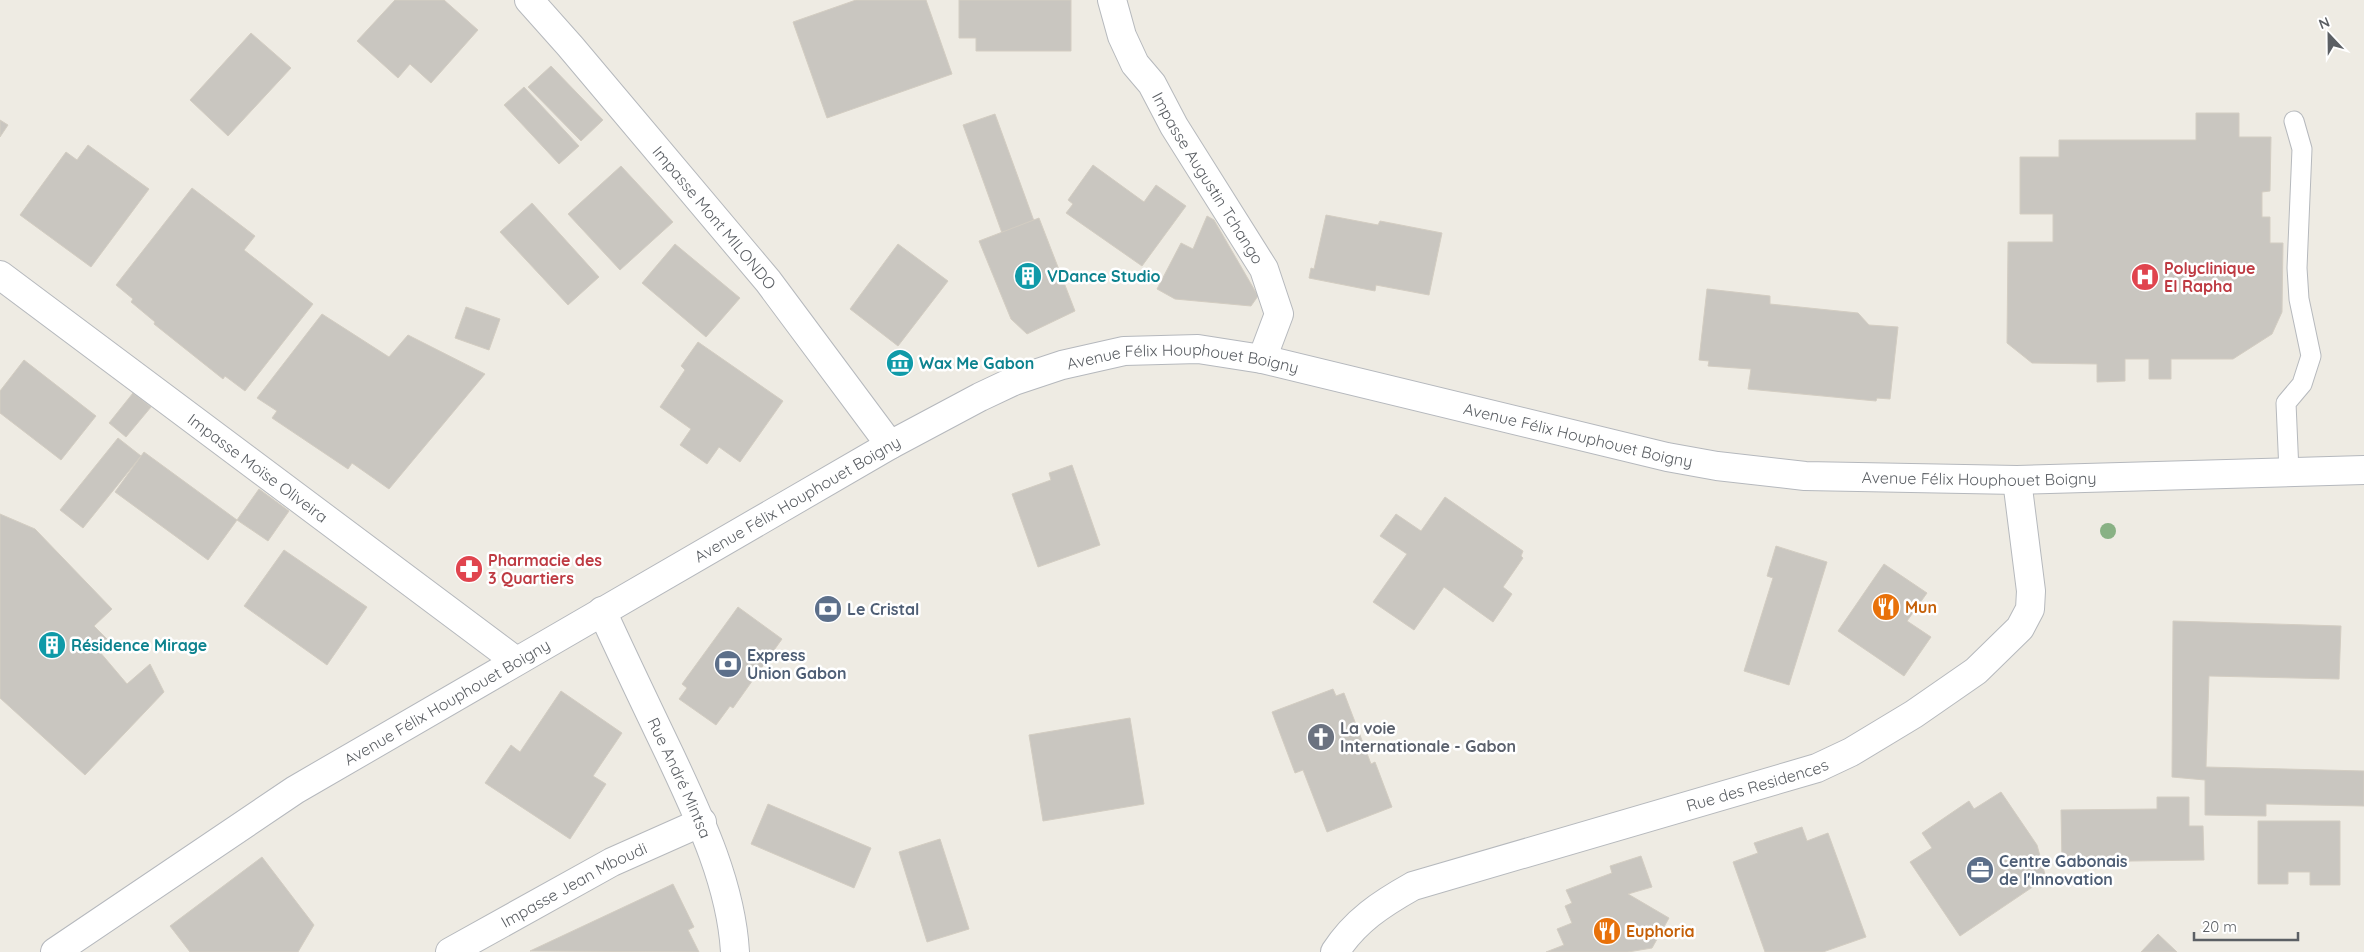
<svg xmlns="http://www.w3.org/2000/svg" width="2364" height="952" viewBox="0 0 2364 952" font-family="Quicksand,sans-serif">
<rect width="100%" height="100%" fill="#eeebe3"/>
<!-- building -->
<g fill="#c9c6c0" stroke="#d3cdc2">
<path d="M 395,0 L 444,0 L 478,30 L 431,83 L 410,64 L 398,78 L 357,41 Z"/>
<path d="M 856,0 L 926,0 L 952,74 L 827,118 L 793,22 Z"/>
<path d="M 959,0 L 1071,0 L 1071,51 L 976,51 L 976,38 L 959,38 Z"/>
<path d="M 251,33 L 291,68 L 228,136 L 190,100 Z"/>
<path d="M 551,66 L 603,120 L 581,141 L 528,87 Z"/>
<path d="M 524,87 L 579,146 L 559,164 L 504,105 Z"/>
<path d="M 2196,113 L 2239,113 L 2239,137 L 2271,137 L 2270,191 L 2262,192 L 2262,217 L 2270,217 L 2270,243 L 2283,243 L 2282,312 L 2272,334 L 2233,359 L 2171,359 L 2171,379 L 2149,379 L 2149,359 L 2125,359 L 2125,381 L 2097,382 L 2097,364 L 2032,363 L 2007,343 L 2008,242 L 2053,242 L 2053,214 L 2020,214 L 2020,157 L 2059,157 L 2059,140 L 2196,140 Z"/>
<path d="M 995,114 L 1034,221 L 1002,233 L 963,125 Z"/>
<path d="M 0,120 L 8,125 L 0,137 Z"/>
<path d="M 88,145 L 149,189 L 91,267 L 20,215 L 66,152 L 77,160 Z"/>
<path d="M 1093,165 L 1144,202 L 1156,185 L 1186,206 L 1142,266 L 1066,213 L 1073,204 L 1068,200 Z"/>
<path d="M 621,166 L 673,222 L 620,270 L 568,214 Z"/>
<path d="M 192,188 L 255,236 L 244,250 L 313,304 L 245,391 L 225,376 L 223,379 L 154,324 L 155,322 L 131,302 L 133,299 L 116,285 Z"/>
<path d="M 532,203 L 599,277 L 568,305 L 500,232 Z"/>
<path d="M 1326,215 L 1378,225 L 1380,221 L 1442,233 L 1429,295 L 1376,285 L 1375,291 L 1309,278 L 1311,268 L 1314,269 Z"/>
<path d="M 1207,216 L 1214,220 L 1258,296 L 1251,306 L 1175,299 L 1157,289 L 1181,243 L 1193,249 Z"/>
<path d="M 1039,218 L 1075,311 L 1027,334 L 1011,319 L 979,241 Z"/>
<path d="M 675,244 L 740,298 L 706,337 L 642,283 Z"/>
<path d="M 898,244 L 948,281 L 898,346 L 850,309 Z"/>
<path d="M 1707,289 L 1770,296 L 1770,304 L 1858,313 L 1869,325 L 1898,327 L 1890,399 L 1877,398 L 1876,401 L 1748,389 L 1751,369 L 1708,366 L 1709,361 L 1699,360 Z"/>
<path d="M 466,307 L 500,319 L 489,350 L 455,338 Z"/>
<path d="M 322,314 L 389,357 L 408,335 L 485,374 L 389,489 L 352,463 L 348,469 L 272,418 L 277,411 L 257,398 Z"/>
<path d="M 698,342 L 783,401 L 740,462 L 719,447 L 707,464 L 680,445 L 691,429 L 660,407 L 685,370 L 681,366 Z"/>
<path d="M 24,360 L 96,416 L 61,460 L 0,413 L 0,391 Z"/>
<path d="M 133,393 L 151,407 L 126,437 L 109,423 Z"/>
<path d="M 118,438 L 141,456 L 83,528 L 60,510 Z"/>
<path d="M 144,452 L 237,520 L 208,560 L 115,492 Z"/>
<path d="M 1072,465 L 1100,545 L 1038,567 L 1012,494 L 1051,480 L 1049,473 Z"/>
<path d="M 259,489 L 289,511 L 268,541 L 237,520 Z"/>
<path d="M 1445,497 L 1523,551 L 1521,556 L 1523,558 L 1503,587 L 1512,594 L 1493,622 L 1444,587 L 1414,630 L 1373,602 L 1407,554 L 1380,536 L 1396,514 L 1421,531 Z"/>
<path d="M 0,514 L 35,529 L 112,609 L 94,626 L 108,640 L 99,651 L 127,684 L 150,664 L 164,692 L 85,775 L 0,698 Z"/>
<path d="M 1776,546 L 1827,562 L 1789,685 L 1744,671 L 1773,578 L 1767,576 Z"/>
<path d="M 284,550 L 367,607 L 327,665 L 244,606 Z"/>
<path d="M 1884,564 L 1927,593 L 1907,621 L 1931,637 L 1904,676 L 1838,631 Z"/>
<path d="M 738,607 L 782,639 L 733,708 L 730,706 L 716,725 L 679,699 L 687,688 L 682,684 Z"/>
<path d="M 2173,621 L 2341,626 L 2339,679 L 2209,676 L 2206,767 L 2364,771 L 2364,806 L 2266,804 L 2266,816 L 2205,815 L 2205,780 L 2172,777 Z"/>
<path d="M 1333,689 L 1336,696 L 1344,693 L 1371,764 L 1375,762 L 1392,807 L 1327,832 L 1303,770 L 1295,773 L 1272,712 Z"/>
<path d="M 561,691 L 622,733 L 593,776 L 606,784 L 570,839 L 485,783 L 511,745 L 520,752 Z"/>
<path d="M 1130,718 L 1144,804 L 1043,821 L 1029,735 Z"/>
<path d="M 2001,792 L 2037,845 L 2046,878 L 1960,936 L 1910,862 L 1932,848 L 1922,833 L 1969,801 L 1974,809 Z"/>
<path d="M 2157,797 L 2189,797 L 2189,826 L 2203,826 L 2204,860 L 2062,862 L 2061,810 L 2157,809 Z"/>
<path d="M 768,804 L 871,848 L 854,888 L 751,844 Z"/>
<path d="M 2258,821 L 2340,821 L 2340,885 L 2310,885 L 2310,872 L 2288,872 L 2288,884 L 2258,884 Z"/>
<path d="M 1802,827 L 1807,841 L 1828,833 L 1866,937 L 1823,952 L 1765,952 L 1733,862 L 1758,853 L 1754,843 Z"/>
<path d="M 940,839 L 969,929 L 927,942 L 899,852 Z"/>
<path d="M 1641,856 L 1652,887 L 1628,894 L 1669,918 L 1652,948 L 1628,952 L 1546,952 L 1564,945 L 1557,929 L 1572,923 L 1565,906 L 1572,903 L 1566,890 L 1612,873 L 1610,866 Z"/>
<path d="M 262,857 L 314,925 L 298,952 L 190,952 L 170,926 Z"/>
<path d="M 673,884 L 694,927 L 688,930 L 699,952 L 530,951 Z"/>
<path d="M 2158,934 L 2177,952 L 2141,952 Z"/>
</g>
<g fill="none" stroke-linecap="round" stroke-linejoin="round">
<defs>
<path id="lane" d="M 2289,472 L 2286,403 L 2302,384 L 2311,356 L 2299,299 L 2297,268 L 2302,149 L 2294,121"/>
<g id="street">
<path id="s1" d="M 529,0 L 570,46 L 768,281 L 890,445"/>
<path id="s2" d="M 1112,0 L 1122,36 L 1135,64 L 1152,84 L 1174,126 L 1264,269 L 1279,314 L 1262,359"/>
<path id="s3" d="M 0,275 L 516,661"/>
<path id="s4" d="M 602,611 C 624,659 647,707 670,755 C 699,817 731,883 735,952"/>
<path id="s5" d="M 450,952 L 612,862 L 702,822"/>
<path id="s6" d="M 1335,952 C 1355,921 1381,904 1413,886 L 1817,768 L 1851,752 L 1914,714 L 1976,671 L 2020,628 L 2030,609 L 2031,591 L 2017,480"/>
</g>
<g id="secondary">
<path id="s7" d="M 55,952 L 295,790 L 890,445 L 980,397 L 1014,381 L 1062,365 L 1124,351 L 1198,349 L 1262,359 L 1667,457 L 1717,466 L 1805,476 L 2017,480 L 2364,470"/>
</g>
</defs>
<!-- lane casing -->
<use href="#lane" stroke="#b6b9bd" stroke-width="21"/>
<!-- street casing -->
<use href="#street" stroke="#b6b9bd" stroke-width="30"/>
<!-- secondary casing -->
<use href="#secondary" stroke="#b5b8bd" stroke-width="30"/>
<!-- lane -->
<use href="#lane" stroke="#fff" stroke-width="19"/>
<!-- street -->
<use href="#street" stroke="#fff" stroke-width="28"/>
<!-- secondary -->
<use href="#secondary" stroke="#fff" stroke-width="28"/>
</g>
<!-- trees -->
<circle fill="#88b184" cx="2108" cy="531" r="8"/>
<!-- icons -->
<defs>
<symbol id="building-disc" viewBox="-11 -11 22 22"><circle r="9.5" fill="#0f9aa8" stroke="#fff"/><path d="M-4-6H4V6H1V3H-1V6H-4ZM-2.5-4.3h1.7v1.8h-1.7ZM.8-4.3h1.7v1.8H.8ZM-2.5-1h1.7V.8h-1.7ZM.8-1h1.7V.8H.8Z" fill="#fff"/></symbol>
<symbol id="hospital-disc" viewBox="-11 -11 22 22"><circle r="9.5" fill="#e0444e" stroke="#fff"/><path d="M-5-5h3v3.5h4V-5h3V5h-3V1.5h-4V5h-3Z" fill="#fff"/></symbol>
<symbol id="museum-disc" viewBox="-11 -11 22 22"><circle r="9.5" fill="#0f9aa8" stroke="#fff"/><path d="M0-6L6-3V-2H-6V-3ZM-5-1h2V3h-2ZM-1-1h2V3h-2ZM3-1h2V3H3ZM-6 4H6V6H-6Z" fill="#fff"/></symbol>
<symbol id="pharmacy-disc" viewBox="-11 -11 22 22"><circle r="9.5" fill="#e0444e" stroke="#fff"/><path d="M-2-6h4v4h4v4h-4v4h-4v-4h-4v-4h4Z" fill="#fff"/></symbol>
<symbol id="restaurant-disc" viewBox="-11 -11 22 22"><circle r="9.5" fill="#e8710a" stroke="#fff"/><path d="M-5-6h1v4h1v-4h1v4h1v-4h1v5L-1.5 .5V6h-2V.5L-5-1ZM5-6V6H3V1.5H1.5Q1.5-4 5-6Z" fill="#fff"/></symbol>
<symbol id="bank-disc" viewBox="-11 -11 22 22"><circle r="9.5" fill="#5c6f8a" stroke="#fff"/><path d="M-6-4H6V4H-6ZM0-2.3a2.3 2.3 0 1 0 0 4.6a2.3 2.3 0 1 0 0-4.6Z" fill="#fff"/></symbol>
<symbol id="church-disc" viewBox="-11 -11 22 22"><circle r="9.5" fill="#6b7280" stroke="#fff"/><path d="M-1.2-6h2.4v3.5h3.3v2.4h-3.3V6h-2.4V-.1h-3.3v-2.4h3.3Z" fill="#fff"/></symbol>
<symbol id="office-disc" viewBox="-11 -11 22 22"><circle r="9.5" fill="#5c6f8a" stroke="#fff"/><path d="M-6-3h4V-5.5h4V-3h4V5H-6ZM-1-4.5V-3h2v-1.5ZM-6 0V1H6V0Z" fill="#fff"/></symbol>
</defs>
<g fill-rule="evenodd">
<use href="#building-disc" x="1012" y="260" width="32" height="32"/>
<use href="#hospital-disc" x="2129" y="261" width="32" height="32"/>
<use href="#museum-disc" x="884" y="347" width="32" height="32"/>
<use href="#pharmacy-disc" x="453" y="553" width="32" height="32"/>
<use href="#restaurant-disc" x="1870" y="591" width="32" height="32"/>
<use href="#bank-disc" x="812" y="593" width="32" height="32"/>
<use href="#building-disc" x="36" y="629" width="32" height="32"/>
<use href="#bank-disc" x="712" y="648" width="32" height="32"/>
<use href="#church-disc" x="1305" y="721" width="32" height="32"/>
<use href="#office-disc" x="1964" y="854" width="32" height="32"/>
<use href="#restaurant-disc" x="1591" y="915" width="32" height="32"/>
</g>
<g text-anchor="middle" stroke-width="5" stroke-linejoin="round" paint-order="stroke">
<!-- street labels -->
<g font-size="16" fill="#5b5f64" stroke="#fff">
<text dy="6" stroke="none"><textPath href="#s2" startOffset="204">Impasse Augustin Tchango</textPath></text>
<text dy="6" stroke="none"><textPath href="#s1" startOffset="286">Impasse Mont MILONDO</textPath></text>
<text dy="6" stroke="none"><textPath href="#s7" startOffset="1290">Avenue Félix Houphouet Boigny</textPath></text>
<text dy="6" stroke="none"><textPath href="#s7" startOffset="1695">Avenue Félix Houphouet Boigny</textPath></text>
<text dy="6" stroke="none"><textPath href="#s3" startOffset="322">Impasse Moïse Oliveira</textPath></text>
<text dy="6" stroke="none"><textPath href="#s7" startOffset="2100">Avenue Félix Houphouet Boigny</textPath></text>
<text dy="6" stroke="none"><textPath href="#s7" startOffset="870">Avenue Félix Houphouet Boigny</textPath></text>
<text dy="6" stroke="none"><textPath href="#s7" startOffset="465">Avenue Félix Houphouet Boigny</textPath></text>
<text dy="6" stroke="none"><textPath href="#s4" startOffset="184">Rue André Mintsa</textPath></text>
<text dy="6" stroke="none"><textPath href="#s6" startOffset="462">Rue des Residences</textPath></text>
<text dy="6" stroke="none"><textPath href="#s5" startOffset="141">Impasse Jean Mboudi</textPath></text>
</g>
<!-- health labels -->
<g font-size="16" font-weight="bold" fill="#be3a42" stroke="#fff" text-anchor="start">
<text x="2164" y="274">Polyclinique<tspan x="2164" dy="18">El Rapha</tspan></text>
<text x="488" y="566">Pharmacie des<tspan x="488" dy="18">3 Quartiers</tspan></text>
</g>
<!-- culture labels -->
<g font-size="16" font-weight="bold" fill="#0d838f" stroke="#fff" text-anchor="start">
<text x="1047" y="282">VDance Studio</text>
<text x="919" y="369">Wax Me Gabon</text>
<text x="71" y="651">Résidence Mirage</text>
</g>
<!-- food labels -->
<g font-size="16" font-weight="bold" fill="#c56008" stroke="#fff" text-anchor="start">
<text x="1905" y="613">Mun</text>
<text x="1626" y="937">Euphoria</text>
</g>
<!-- service labels -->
<g font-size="16" font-weight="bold" fill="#4e5e75" stroke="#fff" text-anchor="start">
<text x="847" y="615">Le Cristal</text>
<text x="747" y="661">Express<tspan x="747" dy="18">Union Gabon</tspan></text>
<text x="1999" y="867">Centre Gabonais<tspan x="1999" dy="18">de l'Innovation</tspan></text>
</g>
<!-- worship labels -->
<g font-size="16" font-weight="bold" fill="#5b616d" stroke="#fff" text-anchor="start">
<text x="1340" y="734">La voie<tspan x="1340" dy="18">Internationale - Gabon</tspan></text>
</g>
</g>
<!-- north arrow -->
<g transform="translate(2329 35) rotate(338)" stroke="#ffffff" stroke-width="4" paint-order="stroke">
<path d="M0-4L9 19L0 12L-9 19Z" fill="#5b5f64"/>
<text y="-8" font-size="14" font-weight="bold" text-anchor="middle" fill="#5b5f64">N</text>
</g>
<!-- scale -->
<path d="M2194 932v8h104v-8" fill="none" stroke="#5b5f64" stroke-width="2.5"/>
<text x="2202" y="932" font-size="15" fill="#5b5f64" stroke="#ffffff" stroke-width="4" paint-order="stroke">20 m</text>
</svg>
